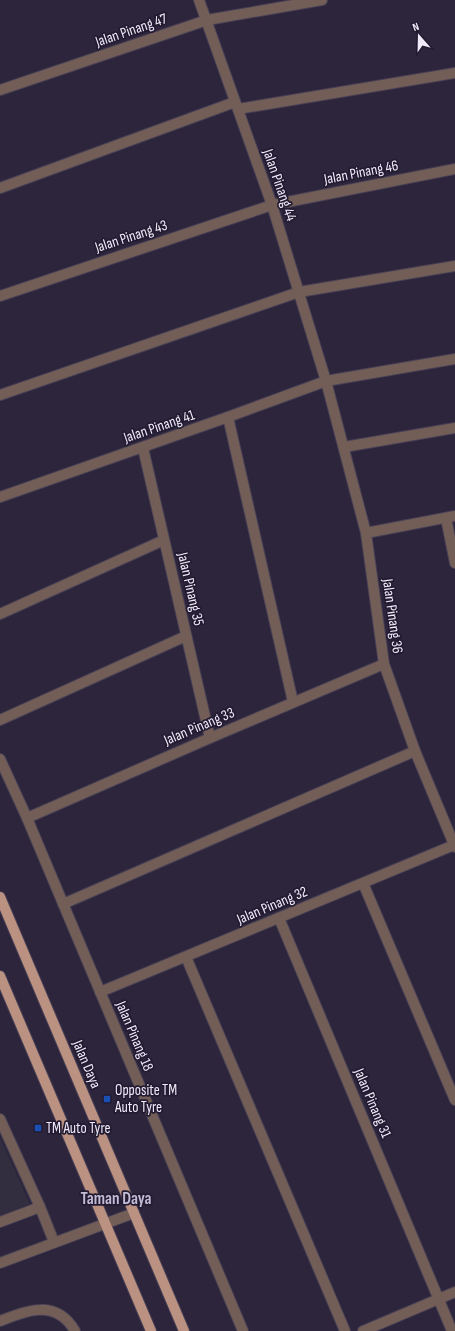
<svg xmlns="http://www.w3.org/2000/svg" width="455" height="1331" viewBox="0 0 455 1331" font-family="'Sofia Sans Condensed',sans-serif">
<rect width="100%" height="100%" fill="#2d253b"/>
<!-- commercial -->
<path fill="#322e3f" d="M 0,1138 L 30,1204 L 0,1215 Z"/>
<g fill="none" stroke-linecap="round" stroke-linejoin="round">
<defs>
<g id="service">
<path d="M 238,109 L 455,73"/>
<path d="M 0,188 L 235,102"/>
<path d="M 0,395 L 299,292 L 455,266"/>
<path d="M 228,417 L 293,702"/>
<path d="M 446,518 L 455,563"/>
<path d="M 0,720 L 186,636"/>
<path d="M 363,883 L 455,1100"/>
<path d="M 63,904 L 415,751"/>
<path d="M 186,957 L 345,1331"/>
</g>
<g id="minor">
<path d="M 199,0 L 272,205 L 326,381 L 366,533 L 384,664 L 415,751 L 455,847"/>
<path d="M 0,90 L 207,20 L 322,0"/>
<path d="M 0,296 L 272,205 L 455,169"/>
<path d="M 344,447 L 455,428"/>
<path d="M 143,448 L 210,738"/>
<path d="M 0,497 L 228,417 L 326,381 L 455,359"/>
<path d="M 366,533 L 455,516"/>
<path d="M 0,614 L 164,540"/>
<path d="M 0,759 L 27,818 L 243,1331"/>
<path d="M 27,818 L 210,738 L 384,664"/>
<path d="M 279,918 L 452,1331"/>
<path d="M 100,992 L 454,845"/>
<path d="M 0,1119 L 40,1207 L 54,1242"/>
<path d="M 0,1222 L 40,1207"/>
<path d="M 0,1321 C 28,1310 56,1299 75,1331"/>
<path d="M 363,1331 L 455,1292"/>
</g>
<path id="tertiary" d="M 0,1263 L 134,1213"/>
<g id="primary">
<path d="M 0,897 L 184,1331"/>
<path d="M 0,976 L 151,1331"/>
</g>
</defs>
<!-- service casing -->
<use href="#service" stroke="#484156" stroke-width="12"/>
<!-- minor casing -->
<use href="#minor" stroke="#484156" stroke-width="12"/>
<!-- tertiary casing -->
<use href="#tertiary" stroke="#484156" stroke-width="12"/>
<!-- primary casing -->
<use href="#primary" stroke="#484156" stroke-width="12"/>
<!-- service -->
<use href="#service" stroke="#735e57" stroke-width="10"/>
<!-- minor -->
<use href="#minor" stroke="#735e57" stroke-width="10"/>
<!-- tertiary -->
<use href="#tertiary" stroke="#735e57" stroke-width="10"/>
<!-- primary -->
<use href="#primary" stroke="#bb9182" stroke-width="10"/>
</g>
<!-- markers -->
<g fill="#1a4fb4" stroke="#231b31" stroke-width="1.5">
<rect x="103" y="1095" width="8" height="8" rx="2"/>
<rect x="34" y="1124" width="8" height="8" rx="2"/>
</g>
<g text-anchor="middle" stroke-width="3.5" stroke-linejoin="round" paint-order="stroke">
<!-- street labels -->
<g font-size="15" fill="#f0ebfa" stroke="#231b31">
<text transform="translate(131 30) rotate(-19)" y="5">Jalan Pinang 47</text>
<text transform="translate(361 172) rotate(-11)" y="5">Jalan Pinang 46</text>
<text transform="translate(280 185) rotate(71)" y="5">Jalan Pinang 44</text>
<text transform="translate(131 236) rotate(-18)" y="5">Jalan Pinang 43</text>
<text transform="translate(159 426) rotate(-19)" y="5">Jalan Pinang 41</text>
<text transform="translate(191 589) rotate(77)" y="5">Jalan Pinang 35</text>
<text transform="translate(393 616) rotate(82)" y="5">Jalan Pinang 36</text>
<text transform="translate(199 726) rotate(-23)" y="5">Jalan Pinang 33</text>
<text transform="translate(272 905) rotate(-23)" y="5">Jalan Pinang 32</text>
<text transform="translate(135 1036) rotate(67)" y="5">Jalan Pinang 18</text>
<text transform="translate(87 1064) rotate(67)" y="5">Jalan Daya</text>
<text transform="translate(373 1103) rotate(67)" y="5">Jalan Pinang 31</text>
</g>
<!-- poi labels -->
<g font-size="15" fill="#f0ebfa" stroke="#231b31" text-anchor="start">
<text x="115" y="1095">Opposite TM<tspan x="115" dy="17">Auto Tyre</tspan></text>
<text x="46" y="1133">TM Auto Tyre</text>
</g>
<!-- quarter labels -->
<g font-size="17" font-weight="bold" fill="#c3bad6" stroke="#231b31">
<text x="116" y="1204">Taman Daya</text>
</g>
</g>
<!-- north arrow -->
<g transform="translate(419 36) rotate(340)" stroke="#231b31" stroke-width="3" paint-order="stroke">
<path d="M0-3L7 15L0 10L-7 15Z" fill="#f0ebfa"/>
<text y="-6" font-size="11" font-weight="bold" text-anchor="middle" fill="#f0ebfa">N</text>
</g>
</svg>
